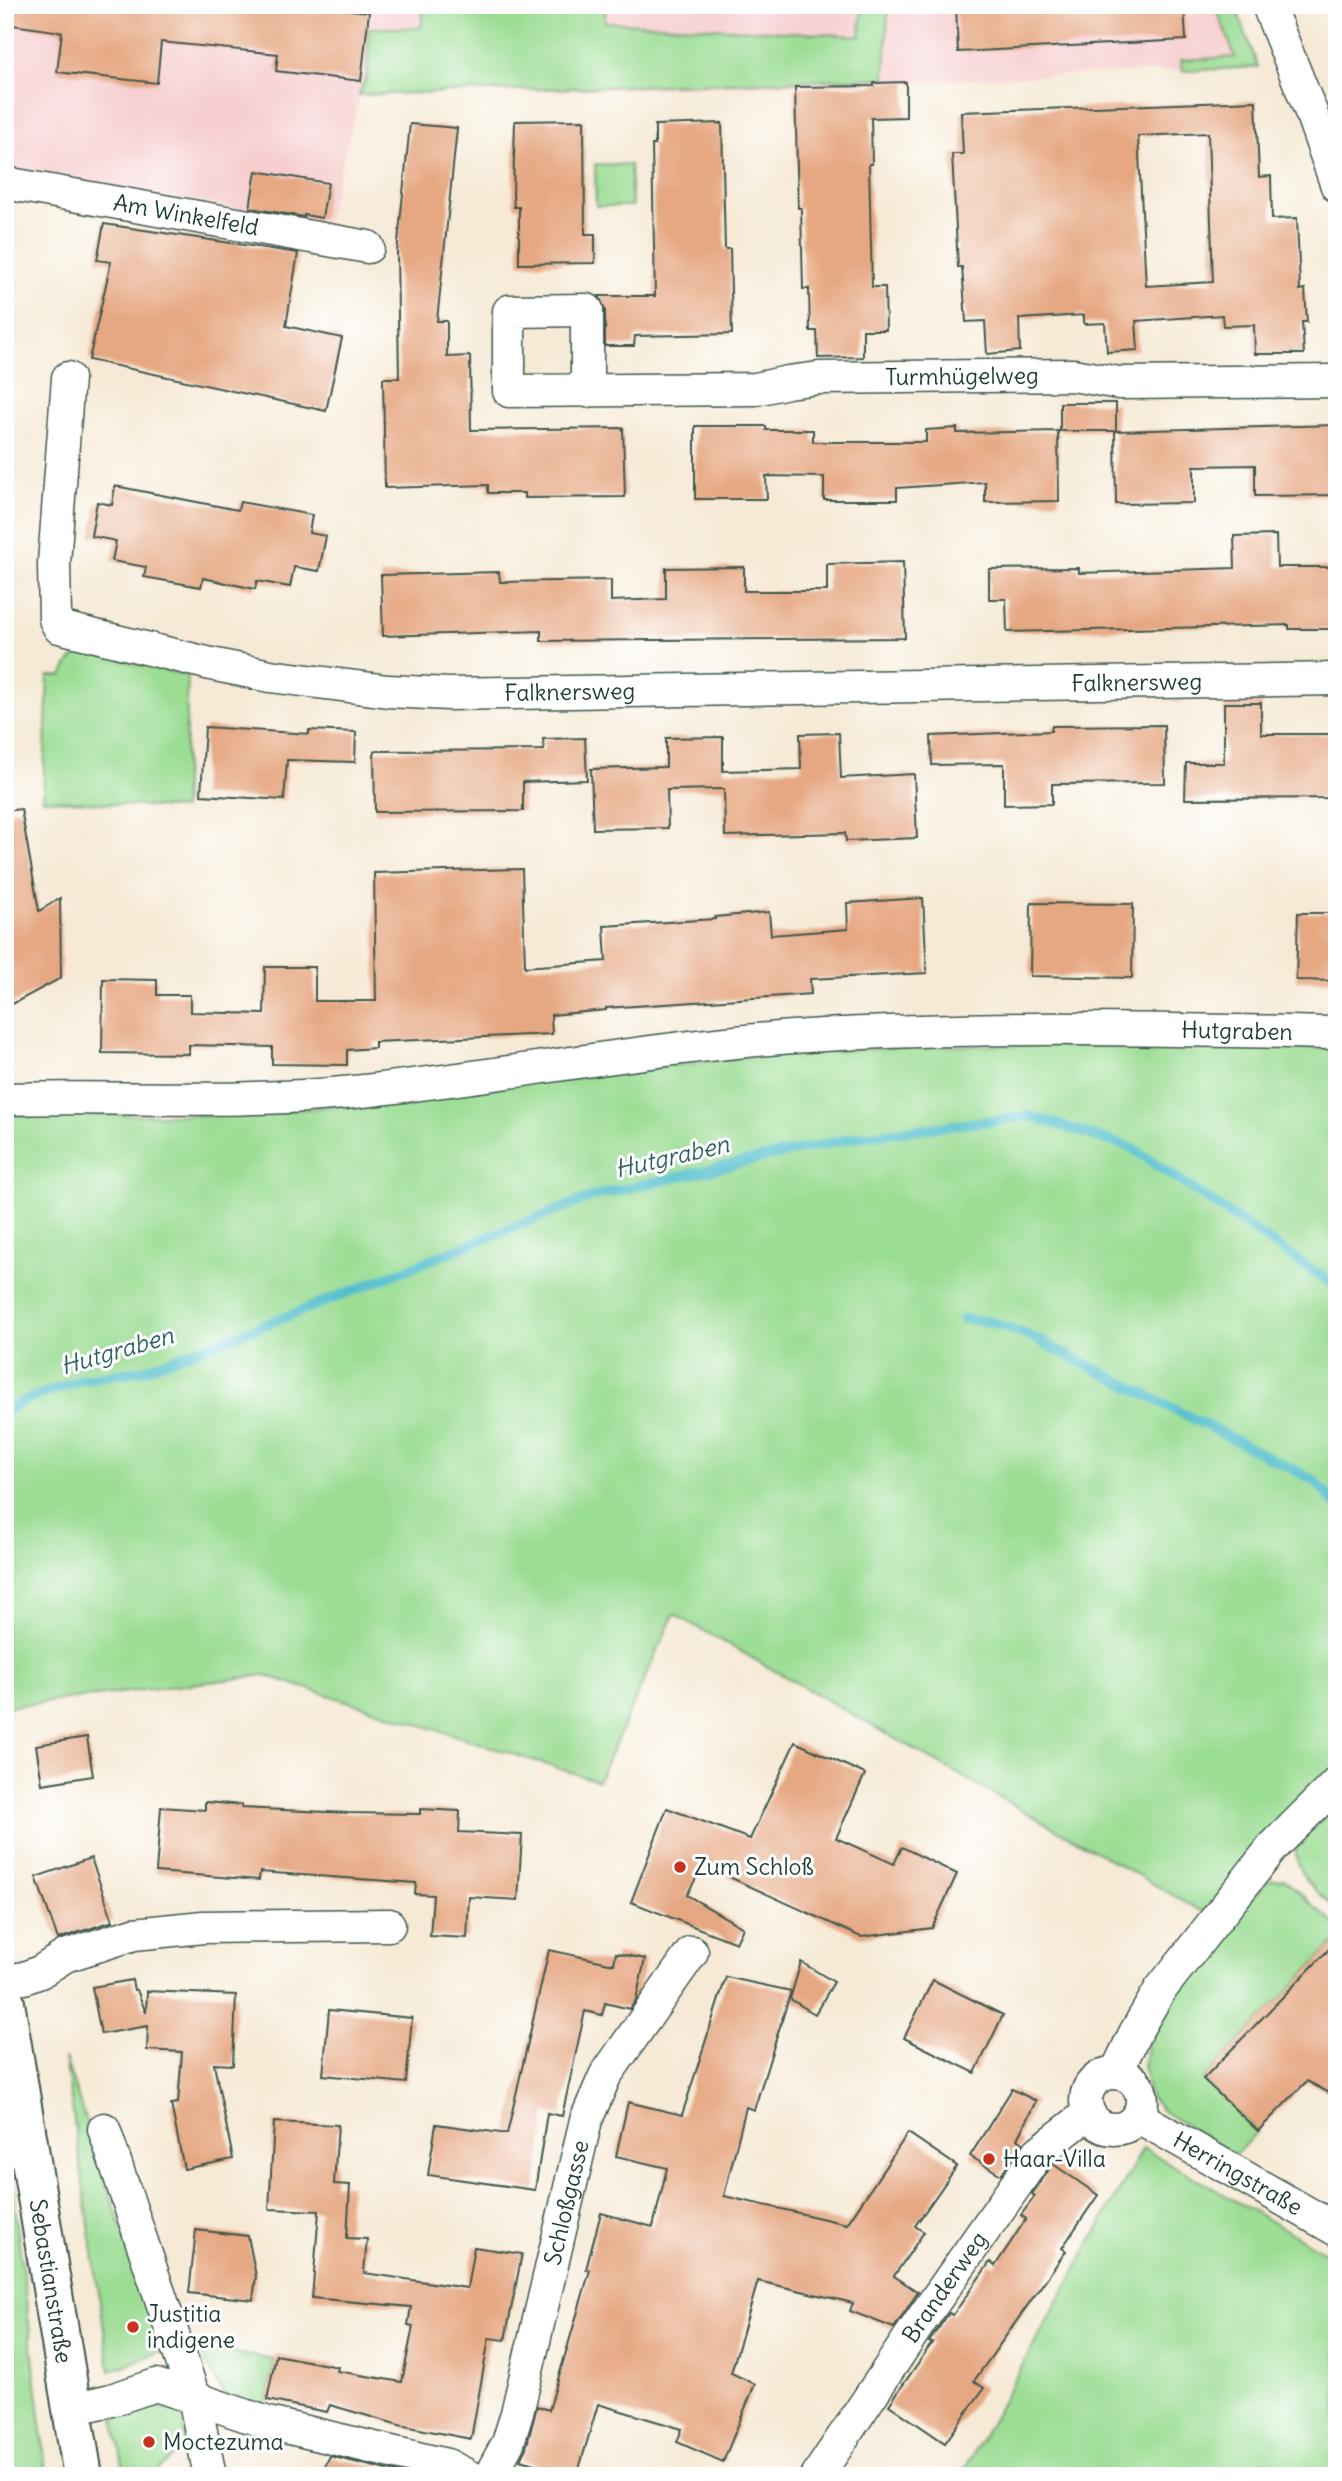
<svg xmlns="http://www.w3.org/2000/svg" width="1342" height="2481" viewBox="0 0 1342 2481" font-family="Delius,sans-serif">
<rect width="100%" height="100%" fill="#fff"/>
<filter id="ink" filterUnits="userSpaceOnUse"><feTurbulence type="fractalNoise" baseFrequency=".0143" numOctaves="2"/><feDisplacementMap in="SourceGraphic" scale="14" xChannelSelector="R" yChannelSelector="G"/><feConvolveMatrix kernelMatrix="1 2 1 2 8 2 1 2 1" color-interpolation-filters="sRGB"/></filter>
<filter id="wash" filterUnits="userSpaceOnUse"><feTurbulence type="fractalNoise" baseFrequency=".00686" numOctaves="4" result="noise"/><feDisplacementMap in="SourceGraphic" scale="28" xChannelSelector="R" yChannelSelector="G"/><feGaussianBlur stdDeviation="1.57" result="paint"/><feColorMatrix in="noise" values="0 0 0 0 0 0 0 0 0 0 0 0 0 0 0 0 0 1.4 0 .05"/><feComposite in="paint" operator="in"/></filter>
<g filter="url(#wash)">
<rect width="100%" height="100%" fill="#f6ead6"/>
<!-- built -->
<path fill="#f7cfd0" d="M 5,5 L 1235,5 L 1258,67 L 874,83 L 360,95 L 326,223 L 5,171 Z"/>
<!-- green -->
<g fill="#9cdd94" stroke="#5e8d64" stroke-width="2">
<path d="M 424,5 L 605,5 L 605,22 L 860,36 L 862,5 L 888,5 L 885,78 L 359,95 L 367,75 L 369,28 L 421,28 Z"/>
<path d="M 1215,5 L 1235,5 L 1258,67 L 1182,71 L 1181,60 L 1235,57 Z"/>
<path d="M 595,164 L 630,165 L 632,206 L 596,206 Z"/>
<path d="M 88,652 L 188,676 L 183,809 L 43,799 L 48,676 L 62,676 C 68,663 73,654 88,652 Z"/>
<path d="M 1063,1045 L 1337,1048 L 1337,1766 L 1314,1786 L 1203,1912 L 674,1614 L 598,1781 L 265,1675 L 5,1707 L 5,1115 L 205,1115 L 289,1111 L 760,1055 L 927,1046 Z"/>
<path d="M 1337,1803 L 1337,1909 C 1318,1893 1292,1874 1296,1846 Z"/>
<path d="M 1284,1879 L 1337,1926 L 1337,1947 L 1333,1944 L 1203,2079 L 1258,2131 L 1235,2155 L 1161,2110 L 1151,2098 L 1147,2087 L 1143,2065 L 1149,2039 L 1159,2019 L 1229,1925 L 1269,1880 Z"/>
<path d="M 65,2058 L 162,2351 L 110,2371 Z"/>
<path d="M 5,2125 L 43,2440 L 46,2476 L 5,2476 Z"/>
<path d="M 1143,2148 L 1337,2259 L 1337,2476 L 961,2476 Z"/>
<path d="M 217,2350 L 275,2360 L 264,2412 L 226,2398 L 201,2356 Z"/>
<path d="M 150,2405 L 170,2410 L 182,2418 L 187,2444 L 152,2476 L 125,2476 L 114,2418 L 135,2408 Z"/>
</g>
<g fill="none" stroke-linecap="round" stroke-linejoin="round">
<!-- stream -->
<g stroke="#52bfcc" stroke-width="10">
<path d="M 964,1319 L 991,1322 L 1032,1337 L 1314,1480 L 1337,1506"/>
<path d="M 5,1412 L 28,1399 L 84,1379 L 143,1370 L 288,1316 L 593,1196 L 861,1136 L 1031,1116 L 1132,1148 L 1337,1287"/>
</g>
</g>
<g id="blocks">
<!-- building -->
<g fill="#e6a883" fill-rule="evenodd">
<path d="M 5,5 L 305,5 L 369,12 L 361,81 L 276,71 L 278,54 L 161,42 L 157,83 L 57,72 L 62,32 L 5,24 Z"/>
<path d="M 956,5 L 1184,5 L 1186,40 L 958,52 Z"/>
<path d="M 906,82 L 906,117 L 871,118 L 872,164 L 869,164 L 872,287 L 885,287 L 886,330 L 863,330 L 863,357 L 818,358 L 817,331 L 810,331 L 809,289 L 803,289 L 801,208 L 798,208 L 795,87 L 874,86 L 874,83 Z"/>
<path d="M 1256,101 L 1259,177 L 1271,176 L 1272,219 L 1297,218 L 1300,290 L 1305,289 L 1307,322 L 1302,322 L 1304,354 L 1255,354 L 1254,325 L 1223,326 L 1222,315 L 1136,321 L 1138,350 L 1107,352 L 1105,323 L 1084,324 L 1084,315 L 1019,319 L 1020,351 L 987,354 L 985,321 L 966,322 L 962,267 L 958,267 L 952,154 L 963,154 L 961,112 ZM 1208,133 L 1213,282 L 1146,286 L 1138,136 Z"/>
<path d="M 584,120 L 585,234 L 595,234 L 595,263 L 519,264 L 519,207 L 514,207 L 513,193 L 515,121 Z"/>
<path d="M 722,123 L 725,249 L 730,249 L 732,334 L 635,336 L 634,346 L 605,346 L 605,310 L 599,296 L 655,296 L 652,145 L 655,145 L 655,125 Z"/>
<path d="M 410,124 L 457,128 L 437,321 L 447,321 L 447,357 L 470,356 L 471,430 L 623,428 L 625,497 L 524,498 L 524,493 L 488,493 L 488,485 L 385,488 L 383,378 L 399,378 L 397,252 Z"/>
<path d="M 256,171 L 328,183 L 322,218 L 304,215 L 304,217 L 250,208 Z"/>
<path d="M 104,224 L 298,253 L 286,326 L 342,338 L 326,411 L 89,360 L 111,262 L 97,260 Z"/>
<path d="M 1060,403 L 1116,403 L 1116,431 L 1336,425 L 1337,495 L 1255,496 L 1255,465 L 1194,466 L 1194,503 L 1116,504 L 1115,431 L 1060,431 Z"/>
<path d="M 695,426 L 766,426 L 766,430 L 813,430 L 813,442 L 926,442 L 926,430 L 957,428 L 957,433 L 1058,431 L 1059,501 L 985,502 L 985,482 L 897,488 L 897,500 L 824,500 L 824,477 L 766,476 L 767,499 L 695,499 Z"/>
<path d="M 115,486 L 238,510 L 240,502 L 312,515 L 309,533 L 326,536 L 319,571 L 294,567 L 290,587 L 257,581 L 255,589 L 203,578 L 201,587 L 144,577 L 146,567 L 112,561 L 116,541 L 91,536 L 97,502 L 112,505 Z"/>
<path d="M 1276,535 L 1277,567 L 1337,567 L 1337,629 L 1289,629 L 1289,625 L 1007,632 L 1006,599 L 989,599 L 989,569 L 1079,568 L 1079,573 L 1235,568 L 1234,536 Z"/>
<path d="M 903,562 L 905,638 L 541,641 L 541,631 L 383,636 L 381,575 L 499,572 L 500,582 L 611,580 L 611,601 L 666,599 L 666,568 L 744,567 L 744,591 L 827,591 L 827,564 Z"/>
<path d="M 1224,703 L 1261,703 L 1261,734 L 1337,734 L 1337,798 L 1185,799 L 1186,763 L 1224,763 Z"/>
<path d="M 1164,725 L 1165,783 L 1052,784 L 1052,804 L 1004,805 L 1004,764 L 932,765 L 931,736 L 1051,731 L 1052,726 Z"/>
<path d="M 205,727 L 309,734 L 309,730 L 356,732 L 355,762 L 287,760 L 284,800 L 201,795 Z"/>
<path d="M 839,733 L 841,778 L 914,774 L 917,838 L 846,841 L 845,833 L 725,836 L 724,789 L 667,790 L 668,828 L 593,829 L 591,769 L 666,767 L 666,738 L 723,737 L 723,771 L 801,769 L 800,734 Z"/>
<path d="M 585,738 L 587,780 L 523,782 L 523,811 L 375,812 L 374,751 L 544,750 L 543,739 Z"/>
<path d="M 21,809 L 39,911 L 60,898 L 61,978 L 5,1008 L 5,811 Z"/>
<path d="M 522,869 L 525,967 L 606,961 L 604,926 L 715,919 L 715,917 L 769,912 L 771,935 L 848,929 L 847,903 L 923,898 L 927,973 L 810,979 L 811,994 L 606,1008 L 606,1010 L 551,1015 L 552,1034 L 375,1042 L 375,1048 L 347,1050 L 347,1065 L 272,1064 L 272,1047 L 189,1045 L 189,1054 L 102,1053 L 103,979 L 157,980 L 157,995 L 190,995 L 190,1012 L 264,1014 L 265,967 L 315,967 L 315,1001 L 376,1001 L 374,873 Z"/>
<path d="M 1031,903 L 1133,904 L 1132,978 L 1030,976 Z"/>
<path d="M 1298,913 L 1337,913 L 1337,981 L 1296,980 Z"/>
<path d="M 87,1737 L 93,1776 L 42,1784 L 36,1745 Z"/>
<path d="M 795,1742 L 865,1774 L 836,1838 L 894,1864 L 902,1847 L 957,1874 L 932,1928 L 861,1937 L 703,1865 L 687,1895 L 743,1928 L 736,1943 L 631,1902 L 667,1808 L 750,1839 Z"/>
<path d="M 205,1802 L 242,1805 L 242,1808 L 348,1813 L 420,1814 L 420,1809 L 460,1811 L 459,1832 L 522,1835 L 518,1900 L 469,1897 L 467,1938 L 430,1936 L 433,1895 L 415,1894 L 416,1883 L 260,1872 L 259,1880 L 156,1872 L 161,1807 L 205,1810 Z"/>
<path d="M 91,1858 L 113,1921 L 58,1939 L 36,1877 Z"/>
<path d="M 1337,1941 L 1337,2097 L 1307,2081 L 1258,2131 L 1203,2079 Z"/>
<path d="M 549,1950 L 614,1964 L 616,1953 L 645,1959 L 636,2000 L 630,2009 L 605,2003 L 602,2015 L 585,2011 L 562,2116 L 547,2113 L 535,2190 L 428,2175 L 436,2124 L 507,2134 Z"/>
<path d="M 801,1962 L 834,1982 L 815,2014 L 790,1999 Z"/>
<path d="M 726,1977 L 791,1991 L 754,2110 L 746,2107 L 724,2196 L 847,2224 L 908,2133 L 957,2166 L 915,2226 L 924,2232 L 894,2276 L 918,2292 L 894,2328 L 850,2311 L 853,2303 L 758,2281 L 731,2373 L 755,2384 L 723,2462 L 677,2442 L 682,2429 L 598,2404 L 577,2476 L 520,2460 L 526,2448 L 537,2406 L 549,2410 L 590,2270 L 586,2269 L 601,2213 L 653,2227 L 667,2168 L 616,2156 L 628,2102 L 682,2115 Z"/>
<path d="M 132,1980 L 134,1990 L 137,1990 L 146,2013 L 147,1991 L 236,1995 L 233,2065 L 214,2064 L 233,2159 L 184,2169 L 171,2104 L 178,2103 L 182,2052 L 147,2050 L 148,2026 L 101,2034 L 92,1987 Z"/>
<path d="M 933,1980 L 1003,2015 L 975,2073 L 904,2038 Z"/>
<path d="M 329,2010 L 412,2018 L 406,2083 L 323,2075 Z"/>
<path d="M 1012,2089 L 1036,2101 L 1017,2139 L 1023,2143 L 1001,2175 L 970,2156 Z"/>
<path d="M 274,2122 L 338,2125 L 334,2184 L 350,2185 L 347,2238 L 367,2239 L 364,2273 L 467,2288 L 474,2247 L 522,2254 L 505,2340 L 489,2338 L 471,2439 L 399,2425 L 330,2405 L 327,2412 L 267,2400 L 276,2355 L 338,2367 L 337,2371 L 402,2382 L 413,2326 L 408,2325 L 411,2307 L 312,2298 L 319,2211 L 269,2209 Z"/>
<path d="M 1053,2164 L 1098,2195 L 1062,2248 L 1066,2251 L 974,2381 L 984,2388 L 945,2443 L 889,2405 L 932,2343 L 929,2342 L 949,2313 L 953,2315 L 990,2262 L 995,2266 L 1026,2219 L 1021,2215 L 1035,2196 L 1032,2194 Z"/>
<path d="M 196,2230 L 248,2236 L 256,2276 L 253,2300 L 189,2293 Z"/>
<path d="M 330,2456 L 412,2476 L 320,2476 Z"/>
</g>
</g>
</g>
<g filter="url(#ink)">
<use href="#blocks" fill-opacity="0" stroke="#3f574c" stroke-width="2"/>
<g fill="none" stroke-linecap="round" stroke-linejoin="round">
<defs>
<g id="minor">
<path d="M 1268,5 L 1311,112 L 1337,186"/>
<path id="s1" d="M 5,183 L 368,247"/>
<path id="s2" d="M 68,378 L 54,563 L 55,619 L 59,627 L 211,664 L 270,676 L 388,691 L 449,694 L 1337,679"/>
<path id="s3" d="M 587,391 L 587,310 L 509,311 L 509,391 L 756,389 L 788,382 L 819,378 L 1073,375 L 1119,383 L 1337,381"/>
<path id="s4" d="M 5,1099 C 122,1096 238,1104 354,1092 C 505,1076 655,1046 807,1036 C 983,1025 1161,1029 1337,1033"/>
<path d="M 5,1981 L 24,1978 L 40,1972 L 65,1956 L 134,1934 L 203,1927 L 389,1925"/>
<path d="M 1116,2073 L 1135,2033 L 1160,1990 L 1273,1847 L 1337,1783"/>
<circle cx="1114" cy="2101" r="28"/>
<path id="s5" d="M 1137,2116 L 1337,2230"/>
<path d="M 104,2129 L 194,2397 L 210,2476"/>
<path d="M 72,2409 L 111,2400 L 156,2385 L 268,2423 L 447,2465 L 468,2476"/>
<path id="s6" d="M 490,2476 L 508,2443 L 517,2413 L 586,2120 L 605,2076 L 692,1952"/>
<path id="s7" d="M 817,2476 L 920,2322 L 1039,2152 L 1089,2113"/>
</g>
<g id="tertiary">
<path id="s8" d="M 5,2003 L 83,2476"/>
</g>
</defs>
<!-- minor casing -->
<use href="#minor" stroke="#3f574c" stroke-width="35"/>
<!-- tertiary casing -->
<use href="#tertiary" stroke="#3f574c" stroke-width="42"/>
<!-- minor -->
<use href="#minor" stroke="#fff" stroke-width="32"/>
<!-- tertiary -->
<use href="#tertiary" stroke="#fff" stroke-width="38"/>
</g>
</g>
<!-- markers -->
<g fill="#c8321e" stroke="#fff" stroke-width="2.5">
<circle cx="680" cy="1867" r="7"/>
<circle cx="989" cy="2159" r="7"/>
<circle cx="133" cy="2327" r="7"/>
<circle cx="149" cy="2442" r="7"/>
</g>
<g text-anchor="middle" stroke-width="6" stroke-linejoin="round" paint-order="stroke">
<!-- street labels -->
<g font-size="23" fill="#1f3d34" stroke="#fff">
<text dy="8" stroke="none"><textPath href="#s1" startOffset="184">Am Winkelfeld</textPath></text>
<text dy="8" stroke="none"><textPath href="#s3" startOffset="693">Turmhügelweg</textPath></text>
<text dy="8" stroke="none"><textPath href="#s2" startOffset="1335">Falknersweg</textPath></text>
<text dy="8" stroke="none"><textPath href="#s2" startOffset="768">Falknersweg</textPath></text>
<text dy="8" stroke="none"><textPath href="#s4" startOffset="1236">Hutgraben</textPath></text>
<text dy="8" stroke="none"><textPath href="#s5" startOffset="116">Herringstraße</textPath></text>
<text dy="8" stroke="none"><textPath href="#s6" startOffset="285">Schloßgasse</textPath></text>
<text dy="8" stroke="none"><textPath href="#s8" startOffset="282">Sebastianstraße</textPath></text>
<text dy="8" stroke="none"><textPath href="#s7" startOffset="228">Branderweg</textPath></text>
</g>
<!-- poi labels -->
<g font-size="23" fill="#1f3d34" stroke="#fff" text-anchor="start">
<text x="694" y="1875">Zum Schloß</text>
<text x="1003" y="2167">Haar-Villa</text>
<text x="147" y="2322">Justitia<tspan x="147" dy="26">indigene</tspan></text>
<text x="163" y="2450">Moctezuma</text>
</g>
<!-- water labels -->
<g font-size="24" font-style="italic" fill="#2e6462" stroke="#fff">
<text transform="translate(672 1157) rotate(-13)" y="8">Hutgraben</text>
<text transform="translate(117 1351) rotate(-16)" y="8">Hutgraben</text>
</g>
</g>
<!-- margin -->
<rect width="1342" height="2481" fill="none" stroke="#fff" stroke-width="28"/>
</svg>
